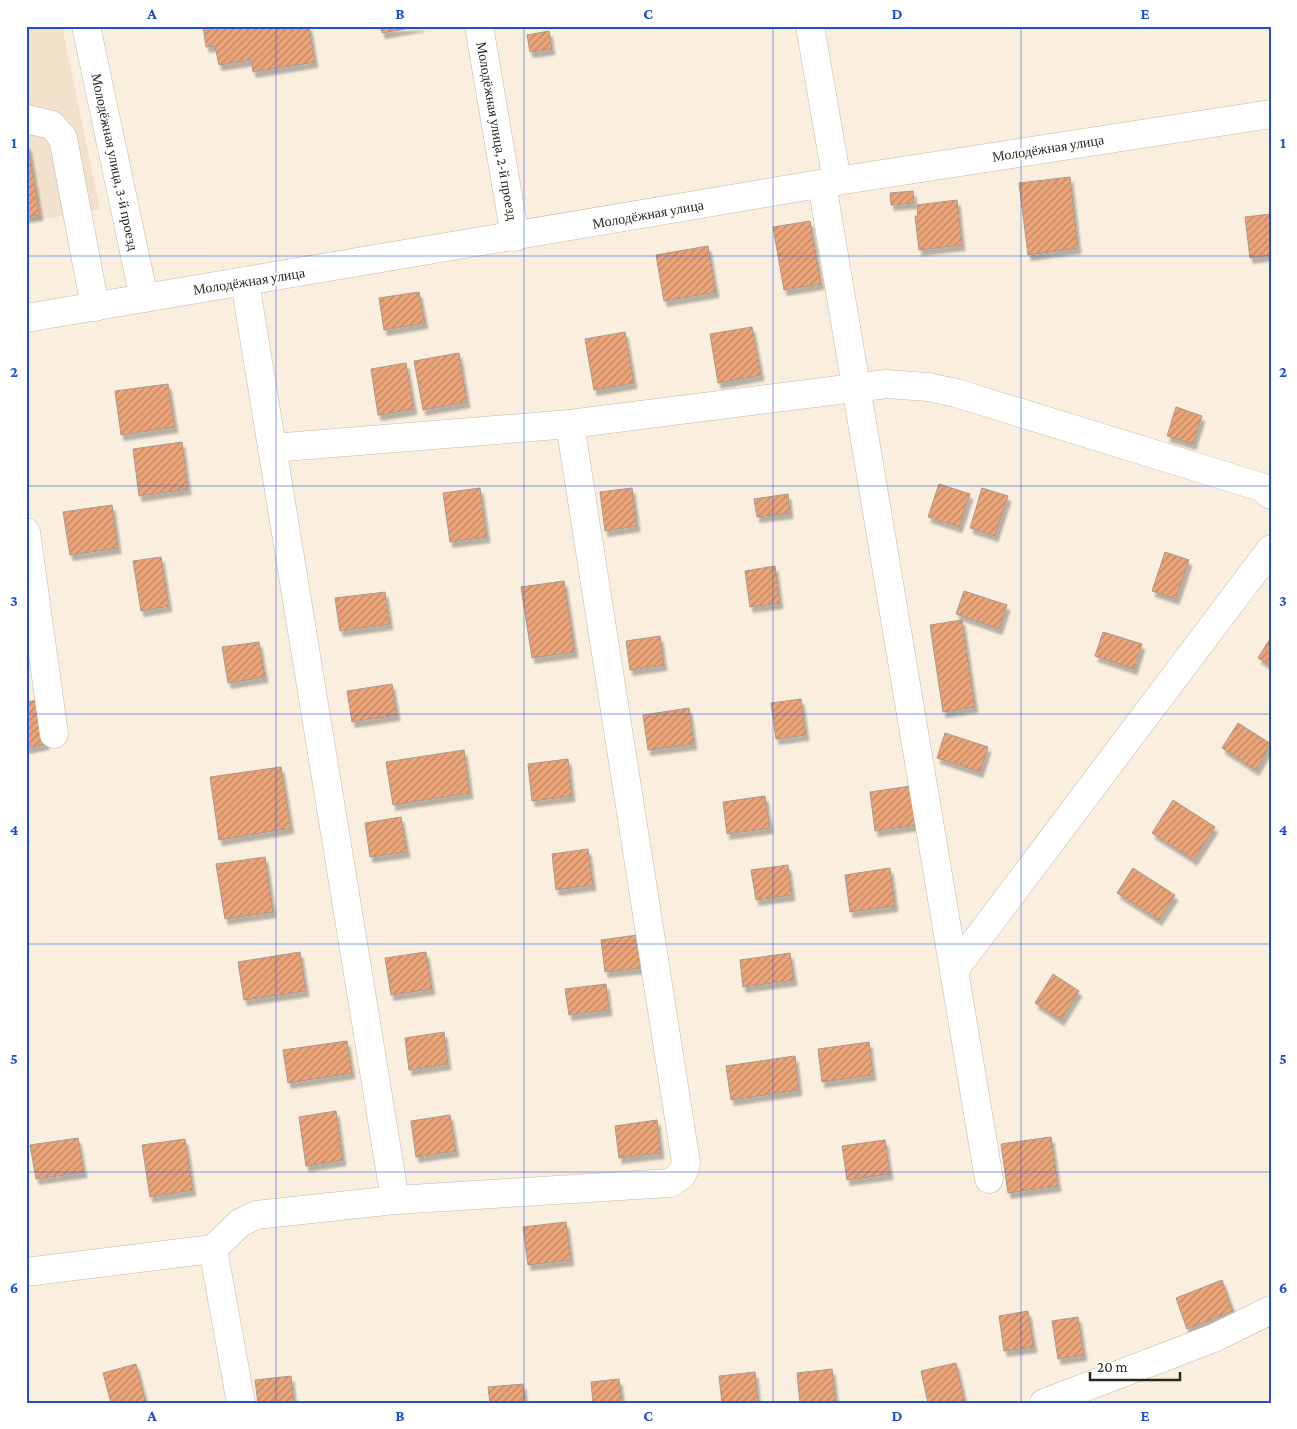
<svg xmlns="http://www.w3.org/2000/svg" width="1297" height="1429" viewBox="0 0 1297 1429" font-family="'Crimson Pro',serif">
<defs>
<pattern id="building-hatch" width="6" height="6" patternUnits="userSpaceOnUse" patternTransform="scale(1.25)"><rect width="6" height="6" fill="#eba578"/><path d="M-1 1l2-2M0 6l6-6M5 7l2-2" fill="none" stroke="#be8662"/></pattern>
<filter id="shadow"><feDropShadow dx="3" dy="5.5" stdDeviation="1" flood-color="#0004"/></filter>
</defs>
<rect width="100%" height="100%" fill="#faefdf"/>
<!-- built -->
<path fill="#f2e1cb" d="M 26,26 L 62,26 L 100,209 L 26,222 Z"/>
<!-- building -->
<g fill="url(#building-hatch)" stroke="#a9988e" filter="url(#shadow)">
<path d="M 203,26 L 309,26 L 315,62 L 253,72 L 251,60 L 219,65 L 215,46 L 206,47 Z"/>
<path d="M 381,26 L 421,26 L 382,33 Z"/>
<path d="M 549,31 L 552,49 L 530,52 L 527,35 Z"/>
<path d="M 28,145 L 40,215 L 26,217 L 26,146 Z"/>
<path d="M 1070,177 L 1078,248 L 1028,255 L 1019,183 Z"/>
<path d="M 913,191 L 914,203 L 891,205 L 890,193 Z"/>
<path d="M 957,200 L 962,245 L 919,250 L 915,216 L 918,216 L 917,205 Z"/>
<path d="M 1271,214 L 1271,255 L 1250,258 L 1245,217 Z"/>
<path d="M 810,221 L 821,284 L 784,290 L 773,227 Z"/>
<path d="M 708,246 L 716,292 L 664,301 L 656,255 Z"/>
<path d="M 419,292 L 425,323 L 384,330 L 379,298 Z"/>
<path d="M 752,327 L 761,375 L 718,383 L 710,334 Z"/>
<path d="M 625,332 L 634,383 L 594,390 L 585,339 Z"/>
<path d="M 459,353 L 467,402 L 423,410 L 414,361 Z"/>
<path d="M 406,363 L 414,409 L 378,415 L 371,369 Z"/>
<path d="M 168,384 L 175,427 L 121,435 L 115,391 Z"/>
<path d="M 1176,407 L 1202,416 L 1193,444 L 1167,436 Z"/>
<path d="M 182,442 L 188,489 L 139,496 L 133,449 Z"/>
<path d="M 939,484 L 970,494 L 959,527 L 928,517 Z"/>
<path d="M 480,488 L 487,537 L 450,542 L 443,493 Z"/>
<path d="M 632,488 L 637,526 L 605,531 L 600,492 Z"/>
<path d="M 982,488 L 1008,496 L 995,536 L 970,528 Z"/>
<path d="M 788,494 L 790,513 L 757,517 L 754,499 Z"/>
<path d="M 112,505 L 118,548 L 70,555 L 63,512 Z"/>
<path d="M 1165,552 L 1189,560 L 1176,599 L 1152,591 Z"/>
<path d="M 161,557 L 169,606 L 141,611 L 133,561 Z"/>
<path d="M 775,566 L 780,603 L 750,607 L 745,571 Z"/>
<path d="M 564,581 L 575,652 L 532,658 L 521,587 Z"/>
<path d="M 964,591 L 1007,605 L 999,629 L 956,614 Z"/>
<path d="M 385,592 L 390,624 L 340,631 L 335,598 Z"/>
<path d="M 962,620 L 975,707 L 943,712 L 930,625 Z"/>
<path d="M 1103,632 L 1142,644 L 1134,669 L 1095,656 Z"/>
<path d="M 660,636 L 664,665 L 630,670 L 626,641 Z"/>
<path d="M 1271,637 L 1271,666 L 1258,658 Z"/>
<path d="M 259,642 L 265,677 L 228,683 L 222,647 Z"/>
<path d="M 392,684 L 397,715 L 352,722 L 347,691 Z"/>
<path d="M 801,699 L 806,735 L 776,739 L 771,703 Z"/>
<path d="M 39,700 L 46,744 L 26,748 L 26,702 Z"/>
<path d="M 689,708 L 694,744 L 648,750 L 643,715 Z"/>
<path d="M 1238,723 L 1271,744 L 1256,770 L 1222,748 Z"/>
<path d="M 945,733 L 988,747 L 980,772 L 937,758 Z"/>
<path d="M 464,750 L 470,793 L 393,805 L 386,762 Z"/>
<path d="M 568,759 L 572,796 L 532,801 L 528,764 Z"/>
<path d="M 281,767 L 291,828 L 219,840 L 210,777 Z"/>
<path d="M 911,786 L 916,825 L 875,831 L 870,792 Z"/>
<path d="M 765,796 L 770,828 L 727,834 L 723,802 Z"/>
<path d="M 1173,800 L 1215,827 L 1194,860 L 1152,833 Z"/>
<path d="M 401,817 L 407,852 L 370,857 L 365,823 Z"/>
<path d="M 588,849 L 593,885 L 556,890 L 552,854 Z"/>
<path d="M 265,857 L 273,912 L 225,919 L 216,864 Z"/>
<path d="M 788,865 L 792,895 L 756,900 L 751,870 Z"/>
<path d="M 890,868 L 895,906 L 850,912 L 845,875 Z"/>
<path d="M 1133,868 L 1175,895 L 1159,920 L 1117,893 Z"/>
<path d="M 637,935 L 641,968 L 605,972 L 601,940 Z"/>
<path d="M 300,952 L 306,991 L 244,1000 L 238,962 Z"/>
<path d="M 426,952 L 432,989 L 391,995 L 385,958 Z"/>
<path d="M 790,953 L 794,980 L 743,987 L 740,960 Z"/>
<path d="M 1053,974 L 1079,991 L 1061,1020 L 1035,1003 Z"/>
<path d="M 606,984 L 609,1010 L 569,1015 L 565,989 Z"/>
<path d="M 444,1032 L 448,1064 L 409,1070 L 405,1038 Z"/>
<path d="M 347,1041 L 352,1073 L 288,1083 L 283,1050 Z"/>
<path d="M 869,1042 L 873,1075 L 822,1082 L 818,1049 Z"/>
<path d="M 795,1056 L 799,1090 L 731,1100 L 726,1066 Z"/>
<path d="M 336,1111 L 343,1160 L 306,1166 L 299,1117 Z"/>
<path d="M 450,1115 L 456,1151 L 416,1157 L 411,1121 Z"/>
<path d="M 657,1120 L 661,1153 L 619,1158 L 615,1126 Z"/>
<path d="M 1051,1137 L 1058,1186 L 1008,1193 L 1001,1144 Z"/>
<path d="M 78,1138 L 84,1172 L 36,1179 L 30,1145 Z"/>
<path d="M 185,1139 L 193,1190 L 150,1197 L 142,1145 Z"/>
<path d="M 885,1140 L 890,1174 L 847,1180 L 842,1146 Z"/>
<path d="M 566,1222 L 571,1260 L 528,1265 L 523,1227 Z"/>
<path d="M 1222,1280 L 1233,1311 L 1187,1329 L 1176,1298 Z"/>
<path d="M 1028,1311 L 1034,1347 L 1004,1351 L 999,1316 Z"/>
<path d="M 1078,1317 L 1084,1355 L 1058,1359 L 1052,1321 Z"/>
<path d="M 956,1363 L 965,1403 L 928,1403 L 921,1371 Z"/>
<path d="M 136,1364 L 146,1403 L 111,1403 L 103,1373 Z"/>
<path d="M 832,1369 L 836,1403 L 800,1403 L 797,1373 Z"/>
<path d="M 755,1372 L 758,1403 L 722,1403 L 719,1376 Z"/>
<path d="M 291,1376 L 294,1403 L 258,1403 L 255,1380 Z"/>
<path d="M 619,1379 L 622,1403 L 593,1403 L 591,1382 Z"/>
<path d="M 523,1384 L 525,1403 L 490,1403 L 488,1387 Z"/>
</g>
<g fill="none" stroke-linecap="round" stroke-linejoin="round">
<defs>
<g id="minor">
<path d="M 86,26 L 144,298"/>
<path d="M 479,26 L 515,237"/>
<path d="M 810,26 L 837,181"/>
<path d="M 26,119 L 52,125 L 63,138 L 95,307"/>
<path d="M 822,184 L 989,1179"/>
<path d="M 245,282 L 395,1200"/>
<path d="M 26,318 L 837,181 L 1271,114"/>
<path d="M 272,448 L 570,424 L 886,384 L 928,387 L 956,393 L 1261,487 L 1271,495"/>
<path d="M 26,532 L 54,734"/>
<path d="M 954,970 L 1271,549"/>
<path d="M 213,1249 L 241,1403"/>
<path d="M 26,1272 L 213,1249 L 240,1223 L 256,1215 L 395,1200 L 670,1183 L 682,1175 L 686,1163 L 570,424"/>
<path d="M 1044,1403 L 1214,1338 L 1271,1310"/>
</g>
</defs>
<!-- minor casing -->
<use href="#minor" stroke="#c3b8a9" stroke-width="29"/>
<!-- minor -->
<use href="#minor" stroke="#fff" stroke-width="28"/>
</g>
<!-- grid -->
<path fill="none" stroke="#1d4ed8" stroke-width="1" stroke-opacity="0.55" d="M 276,26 L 276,1403M 524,26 L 524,1403M 773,26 L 773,1403M 1021,26 L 1021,1403M 26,256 L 1271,256M 26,486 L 1271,486M 26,714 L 1271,714M 26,944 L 1271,944M 26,1172 L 1271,1172"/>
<g text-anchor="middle" stroke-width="4.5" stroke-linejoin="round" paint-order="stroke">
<!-- street labels -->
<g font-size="14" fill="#29251f" stroke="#fff">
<text transform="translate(497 131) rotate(80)" y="5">Молодёжная улица, 2-й проезд</text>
<text transform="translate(1048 148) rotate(-9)" y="5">Молодёжная улица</text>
<text transform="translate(115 162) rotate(78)" y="5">Молодёжная улица, 3-й проезд</text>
<text transform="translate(648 214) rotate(-10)" y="5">Молодёжная улица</text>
<text transform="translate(249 281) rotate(-9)" y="5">Молодёжная улица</text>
</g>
</g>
<!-- border -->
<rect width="1297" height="1429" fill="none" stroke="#ffffff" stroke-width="55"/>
<!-- scale -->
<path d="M1090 1372v8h90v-8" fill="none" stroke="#29251f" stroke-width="2.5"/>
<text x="1097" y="1372" font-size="15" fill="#29251f" stroke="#ffffff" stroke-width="4" paint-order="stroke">20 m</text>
<rect x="28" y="28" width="1242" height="1374" fill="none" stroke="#1d4ed8" stroke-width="2"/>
<g font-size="16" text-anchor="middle" font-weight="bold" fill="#1d4ed8">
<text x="152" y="19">A</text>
<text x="400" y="19">B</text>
<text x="648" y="19">C</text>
<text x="897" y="19">D</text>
<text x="1145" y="19">E</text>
<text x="14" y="148">1</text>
<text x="1283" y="148">1</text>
<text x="14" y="377">2</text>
<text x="1283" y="377">2</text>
<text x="14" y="606">3</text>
<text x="1283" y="606">3</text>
<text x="14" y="835">4</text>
<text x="1283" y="835">4</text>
<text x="14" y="1064">5</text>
<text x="1283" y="1064">5</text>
<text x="14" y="1293">6</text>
<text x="1283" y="1293">6</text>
<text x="152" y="1421">A</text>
<text x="400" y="1421">B</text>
<text x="648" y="1421">C</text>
<text x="897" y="1421">D</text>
<text x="1145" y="1421">E</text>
</g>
</svg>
